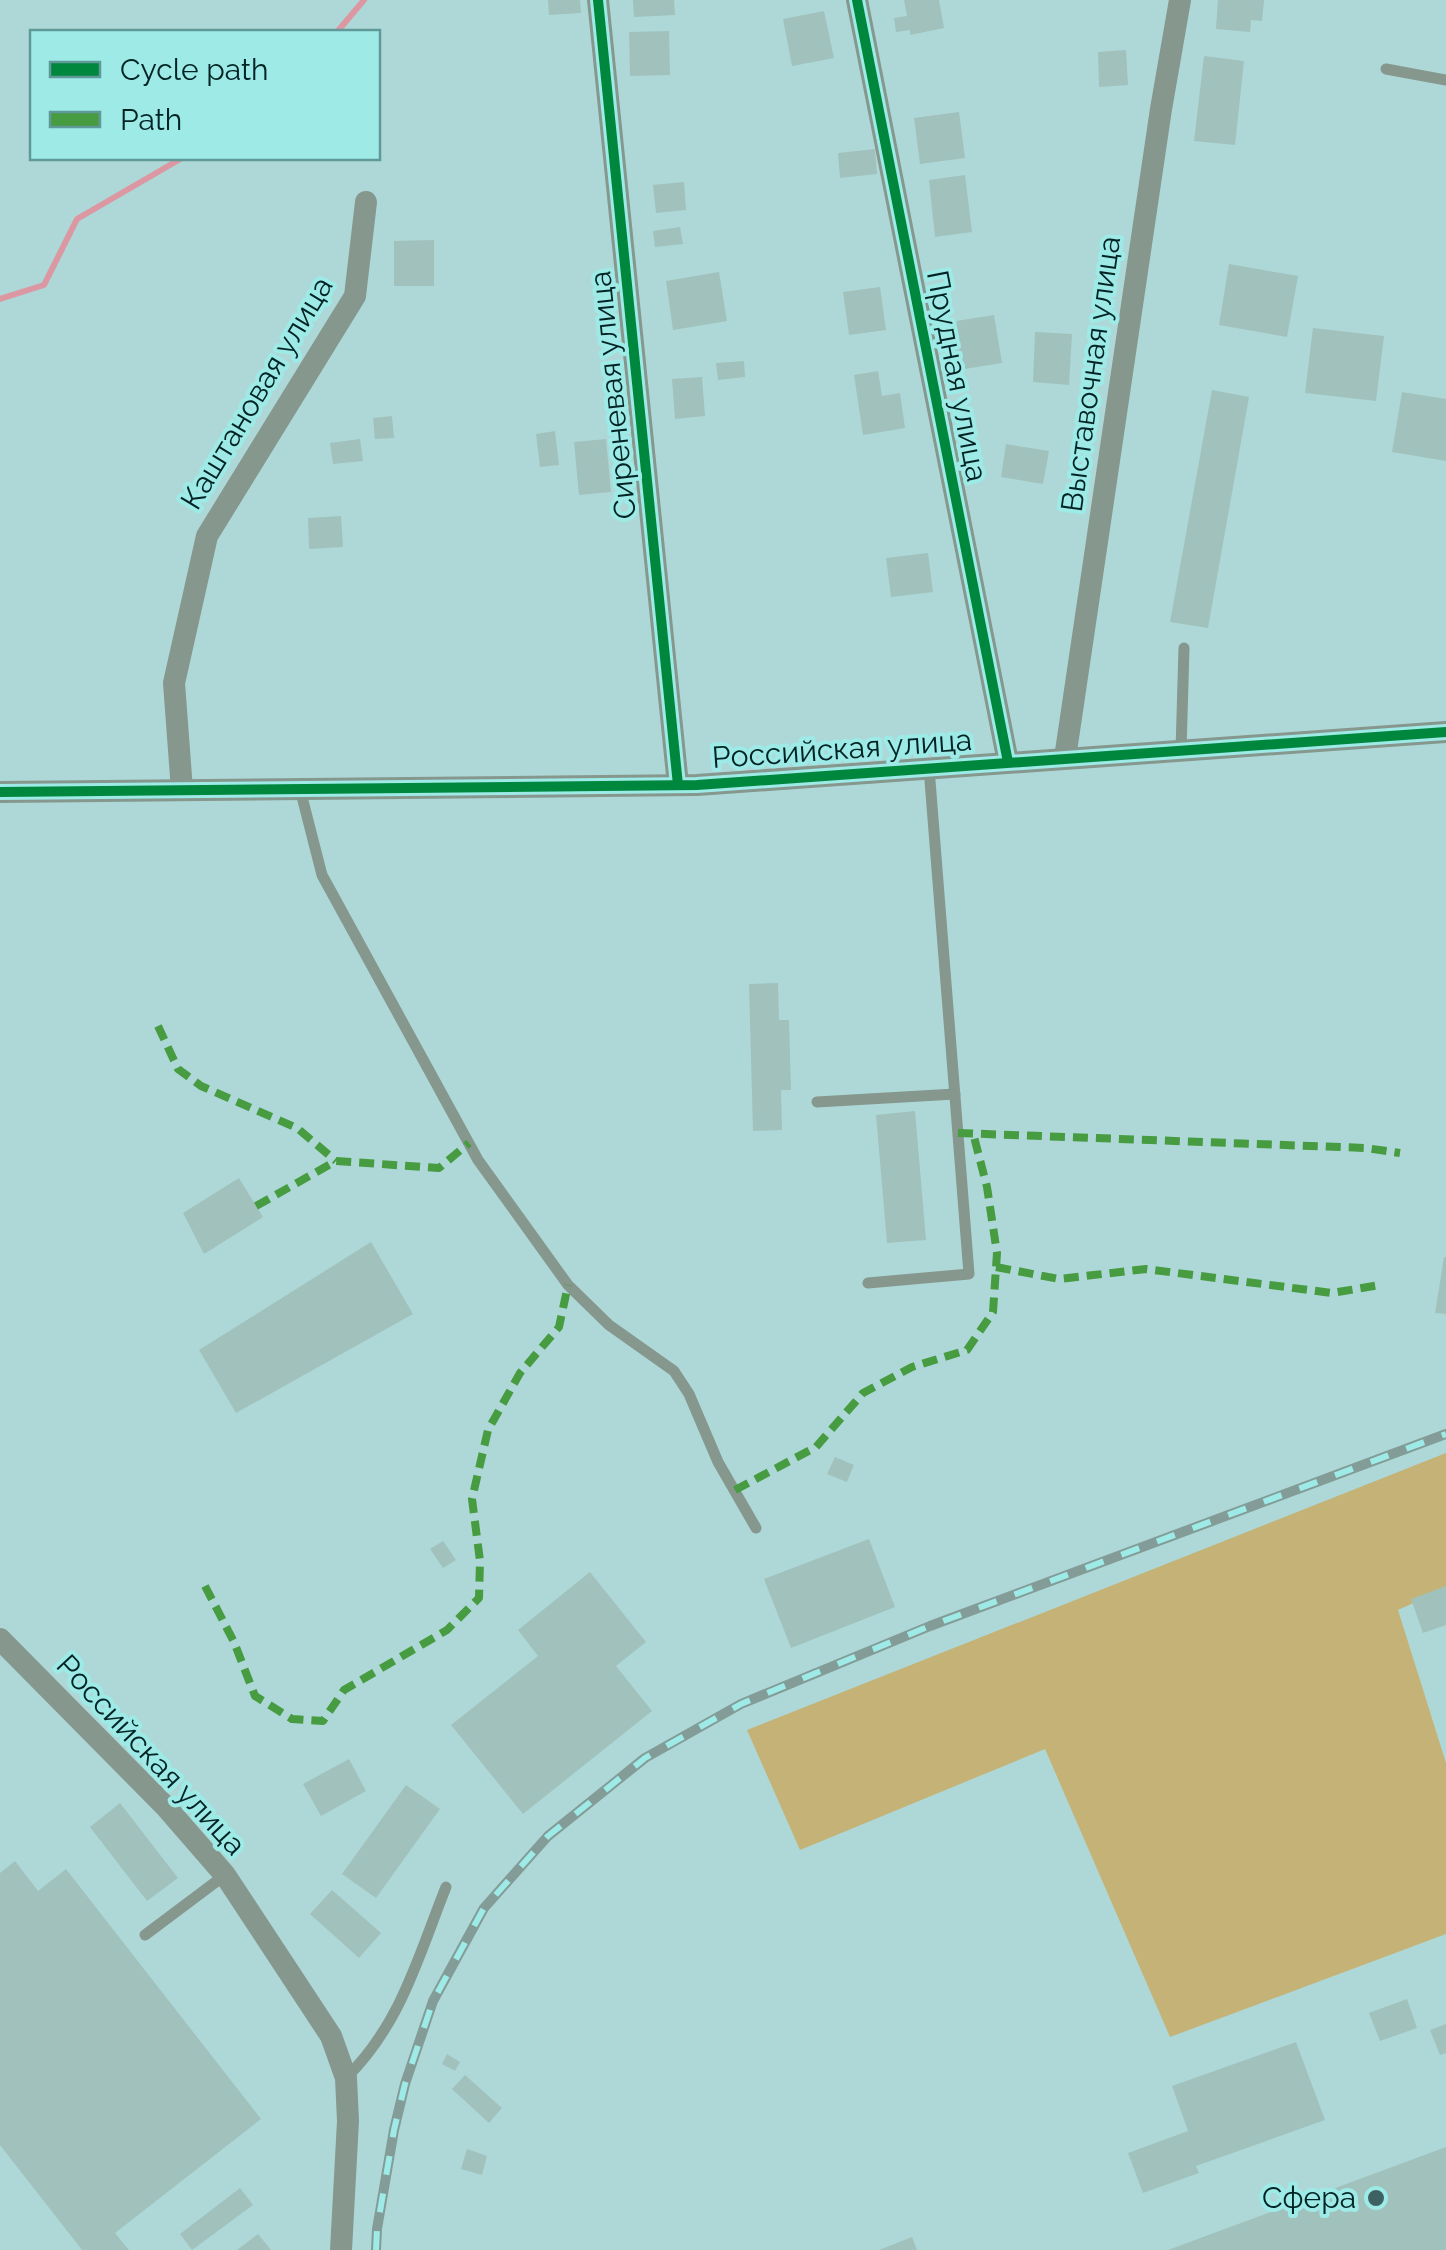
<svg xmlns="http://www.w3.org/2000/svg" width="1446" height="2250" viewBox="0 0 1446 2250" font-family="Raleway,sans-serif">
<rect width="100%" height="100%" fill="#aed8d7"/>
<!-- forest -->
<path fill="#c5b276" d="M 1446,1453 L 1446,1588 L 1398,1610 L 1446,1763 L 1446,1934 L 1170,2037 L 1045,1749 L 800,1850 L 747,1730 Z"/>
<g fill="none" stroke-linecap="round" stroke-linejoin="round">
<!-- stream -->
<g stroke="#dc98a2" stroke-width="6">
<path d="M 337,32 L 364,0"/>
<path d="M 0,299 L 44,285 L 77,219 L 182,158"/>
</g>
</g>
<!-- building -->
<g fill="#a1c1bc">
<path d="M 548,0 L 580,0 L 581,13 L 549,15 Z"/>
<path d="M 633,0 L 674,0 L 675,15 L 634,17 Z"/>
<path d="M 904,0 L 939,0 L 944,28 L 910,35 L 910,30 L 896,32 L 894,18 L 907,16 Z"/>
<path d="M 1218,0 L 1264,0 L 1262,21 L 1251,20 L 1250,32 L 1216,29 Z"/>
<path d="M 824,11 L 834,58 L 792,66 L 783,19 Z"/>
<path d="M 669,31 L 670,75 L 630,76 L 629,32 Z"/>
<path d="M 1126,50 L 1128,85 L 1099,87 L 1098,52 Z"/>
<path d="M 1204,56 L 1244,61 L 1235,145 L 1194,141 Z"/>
<path d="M 959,112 L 965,158 L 920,164 L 914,118 Z"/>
<path d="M 875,149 L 877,174 L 840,178 L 838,153 Z"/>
<path d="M 965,175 L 972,232 L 935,237 L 929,180 Z"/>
<path d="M 684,182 L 686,210 L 656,213 L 653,185 Z"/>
<path d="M 680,227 L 683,244 L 655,247 L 653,231 Z"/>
<path d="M 434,240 L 434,286 L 394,286 L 394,241 Z"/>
<path d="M 1229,264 L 1298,276 L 1287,337 L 1219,325 Z"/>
<path d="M 719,272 L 727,321 L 673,330 L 666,281 Z"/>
<path d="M 880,287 L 886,330 L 849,335 L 843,292 Z"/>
<path d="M 994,315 L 1002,363 L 958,370 L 950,322 Z"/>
<path d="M 1313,328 L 1384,336 L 1376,401 L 1305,393 Z"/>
<path d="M 1035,332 L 1072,334 L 1069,385 L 1033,382 Z"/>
<path d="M 744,361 L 745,377 L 718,380 L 716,363 Z"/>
<path d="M 878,371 L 882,396 L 900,393 L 905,428 L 863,435 L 854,375 Z"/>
<path d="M 702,377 L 705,416 L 675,419 L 672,379 Z"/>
<path d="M 1212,390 L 1249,397 L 1208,628 L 1170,622 Z"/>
<path d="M 1402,392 L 1446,399 L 1446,461 L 1392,452 Z"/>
<path d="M 392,416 L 394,438 L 375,439 L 373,418 Z"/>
<path d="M 555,431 L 559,465 L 540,467 L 536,434 Z"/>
<path d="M 360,439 L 363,461 L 333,464 L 330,443 Z"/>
<path d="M 606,439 L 611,492 L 579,495 L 574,442 Z"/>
<path d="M 1006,444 L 1049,451 L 1043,484 L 1001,477 Z"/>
<path d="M 341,516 L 343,547 L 309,549 L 308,518 Z"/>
<path d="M 928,553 L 933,592 L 891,597 L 886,558 Z"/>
<path d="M 778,983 L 779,1020 L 789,1020 L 791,1090 L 781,1090 L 782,1130 L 753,1131 L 749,984 Z"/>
<path d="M 915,1111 L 926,1240 L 887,1243 L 876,1115 Z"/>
<path d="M 239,1178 L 263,1217 L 204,1254 L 183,1213 Z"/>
<path d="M 371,1242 L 413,1314 L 236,1413 L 199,1350 Z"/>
<path d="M 1444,1257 L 1446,1257 L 1446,1314 L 1435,1313 Z"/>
<path d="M 835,1457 L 854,1465 L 847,1482 L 827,1474 Z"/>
<path d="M 869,1539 L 895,1607 L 791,1648 L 764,1579 Z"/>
<path d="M 443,1541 L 456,1560 L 443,1568 L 430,1549 Z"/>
<path d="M 590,1572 L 646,1642 L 616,1666 L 652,1711 L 523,1814 L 451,1725 L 538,1656 L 518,1630 Z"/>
<path d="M 1446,1586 L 1446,1625 L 1423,1633 L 1411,1599 Z"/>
<path d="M 349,1759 L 366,1791 L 321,1816 L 303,1784 Z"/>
<path d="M 406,1785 L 440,1809 L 376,1898 L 342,1874 Z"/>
<path d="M 120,1803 L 178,1878 L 147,1901 L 90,1827 Z"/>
<path d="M 15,1861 L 38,1891 L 66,1869 L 261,2119 L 115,2233 L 129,2250 L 82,2250 L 0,2145 L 0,1873 Z"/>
<path d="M 332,1890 L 381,1933 L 359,1958 L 310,1914 Z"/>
<path d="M 1407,1999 L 1417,2028 L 1380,2041 L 1369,2013 Z"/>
<path d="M 1446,2024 L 1446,2053 L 1440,2055 L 1430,2030 Z"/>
<path d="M 1296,2042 L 1325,2120 L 1196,2166 L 1199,2173 L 1143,2193 L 1128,2153 L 1188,2131 L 1172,2086 Z"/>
<path d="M 447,2054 L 460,2062 L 455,2071 L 442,2064 Z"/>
<path d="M 465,2075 L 502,2108 L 489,2123 L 452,2089 Z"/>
<path d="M 1446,2147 L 1446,2250 L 1168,2250 Z"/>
<path d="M 467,2149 L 487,2156 L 482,2175 L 461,2169 Z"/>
<path d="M 240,2188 L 253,2205 L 192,2250 L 180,2234 Z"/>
<path d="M 258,2234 L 271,2250 L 237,2250 Z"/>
<path d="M 912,2237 L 917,2250 L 879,2250 Z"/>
</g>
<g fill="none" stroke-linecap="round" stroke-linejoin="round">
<!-- service -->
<g stroke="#86978e" stroke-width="11">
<path d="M 1386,69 L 1446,80"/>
<path d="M 1181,750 L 1184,648"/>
<path d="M 300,789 L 322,875 L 478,1160 L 568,1285 L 609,1325 L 674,1371 L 689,1394 L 718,1462 L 756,1528"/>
<path d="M 817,1102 L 955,1094"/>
<path d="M 868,1283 L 969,1274 L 929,768"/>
<path d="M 145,1935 L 225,1875"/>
<path d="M 346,2078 C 401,2024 418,1957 446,1887"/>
</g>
<!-- minor -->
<g stroke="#86978e" stroke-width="22">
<path d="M 598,0 L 678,785"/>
<path d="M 857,0 L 1008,762"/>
<path d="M 1065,758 L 1161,109 L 1180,0"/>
<path d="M 182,790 L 174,683 L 207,536 L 355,296 L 366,202"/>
<path d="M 0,792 L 697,785 L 1446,732"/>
<path d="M 0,1639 L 166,1807 L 225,1875 L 331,2036 L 346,2078 L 348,2121 L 341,2250"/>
</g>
<defs>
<path id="rail" d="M 376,2250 L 377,2229 L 394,2130 L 405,2084 L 433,2001 L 484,1908 L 548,1836 L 645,1758 L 741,1704 L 930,1626 L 1446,1434"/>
</defs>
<!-- rail casing -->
<use href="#rail" stroke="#839c97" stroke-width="10"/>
<!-- rail -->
<use href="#rail" stroke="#9deae7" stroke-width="6" stroke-dasharray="19" stroke-linecap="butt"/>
<!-- quiet -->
<g stroke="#479b40" stroke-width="8" stroke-dasharray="15 8" stroke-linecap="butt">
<path d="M 158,1026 L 178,1069 L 201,1086 L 297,1128 L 336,1161"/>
<path d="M 958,1133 L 1366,1148 L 1400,1153"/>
<path d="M 256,1206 L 336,1161 L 439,1168 L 469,1143"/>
<path d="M 996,1267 L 1059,1279 L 1146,1269 L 1332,1293 L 1380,1285"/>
<path d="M 735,1490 L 816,1447 L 863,1393 L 912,1367 L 967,1350 L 993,1312 L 997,1253 L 987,1187 L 973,1133"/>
<path d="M 205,1586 L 234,1642 L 255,1696 L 292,1719 L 323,1721 L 344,1690 L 447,1630 L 479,1598 L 480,1561 L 472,1499 L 488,1430 L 520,1373 L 559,1327 L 568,1285"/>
</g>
<defs>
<g id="cycleway">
<path d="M 598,0 L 678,785"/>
<path d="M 857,0 L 1008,762"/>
<path d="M 0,792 L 697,785 L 1446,732"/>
</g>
</defs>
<!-- cycleway casing -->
<use href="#cycleway" stroke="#9deae7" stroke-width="16"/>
<!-- cycleway -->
<use href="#cycleway" stroke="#00873e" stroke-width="10"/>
</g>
<!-- markers -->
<circle fill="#3e6262" stroke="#9deae7" stroke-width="4" cx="1376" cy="2198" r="10"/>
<g text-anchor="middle" stroke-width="8" stroke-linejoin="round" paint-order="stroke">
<!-- street labels -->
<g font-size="30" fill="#022323" stroke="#9deae7">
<text transform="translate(1091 374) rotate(-82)" y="10">Выставочная улица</text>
<text transform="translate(957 376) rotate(79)" y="10">Прудная улица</text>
<text transform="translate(257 393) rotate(-59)" y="10">Каштановая улица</text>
<text transform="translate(613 395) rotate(-96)" y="10">Сиреневая улица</text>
<text transform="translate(842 749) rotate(-4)" y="10">Российская улица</text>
<text transform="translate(151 1755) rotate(47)" y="10">Российская улица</text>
</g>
<!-- poi labels -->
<g font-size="30" fill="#022323" stroke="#9deae7" text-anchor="end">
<text x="1356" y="2208">Сфера</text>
</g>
</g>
<!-- legend -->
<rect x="30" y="30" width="350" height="130" fill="#9deae7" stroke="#5f9a99" stroke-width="2.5"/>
<rect x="50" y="62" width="50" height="15" fill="#00873e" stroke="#5f9a99" stroke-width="2.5"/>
<text x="120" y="80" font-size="30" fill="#022323">Cycle path</text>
<rect x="50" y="112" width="50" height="15" fill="#479b40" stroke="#5f9a99" stroke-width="2.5"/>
<text x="120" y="130" font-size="30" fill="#022323">Path</text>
</svg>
